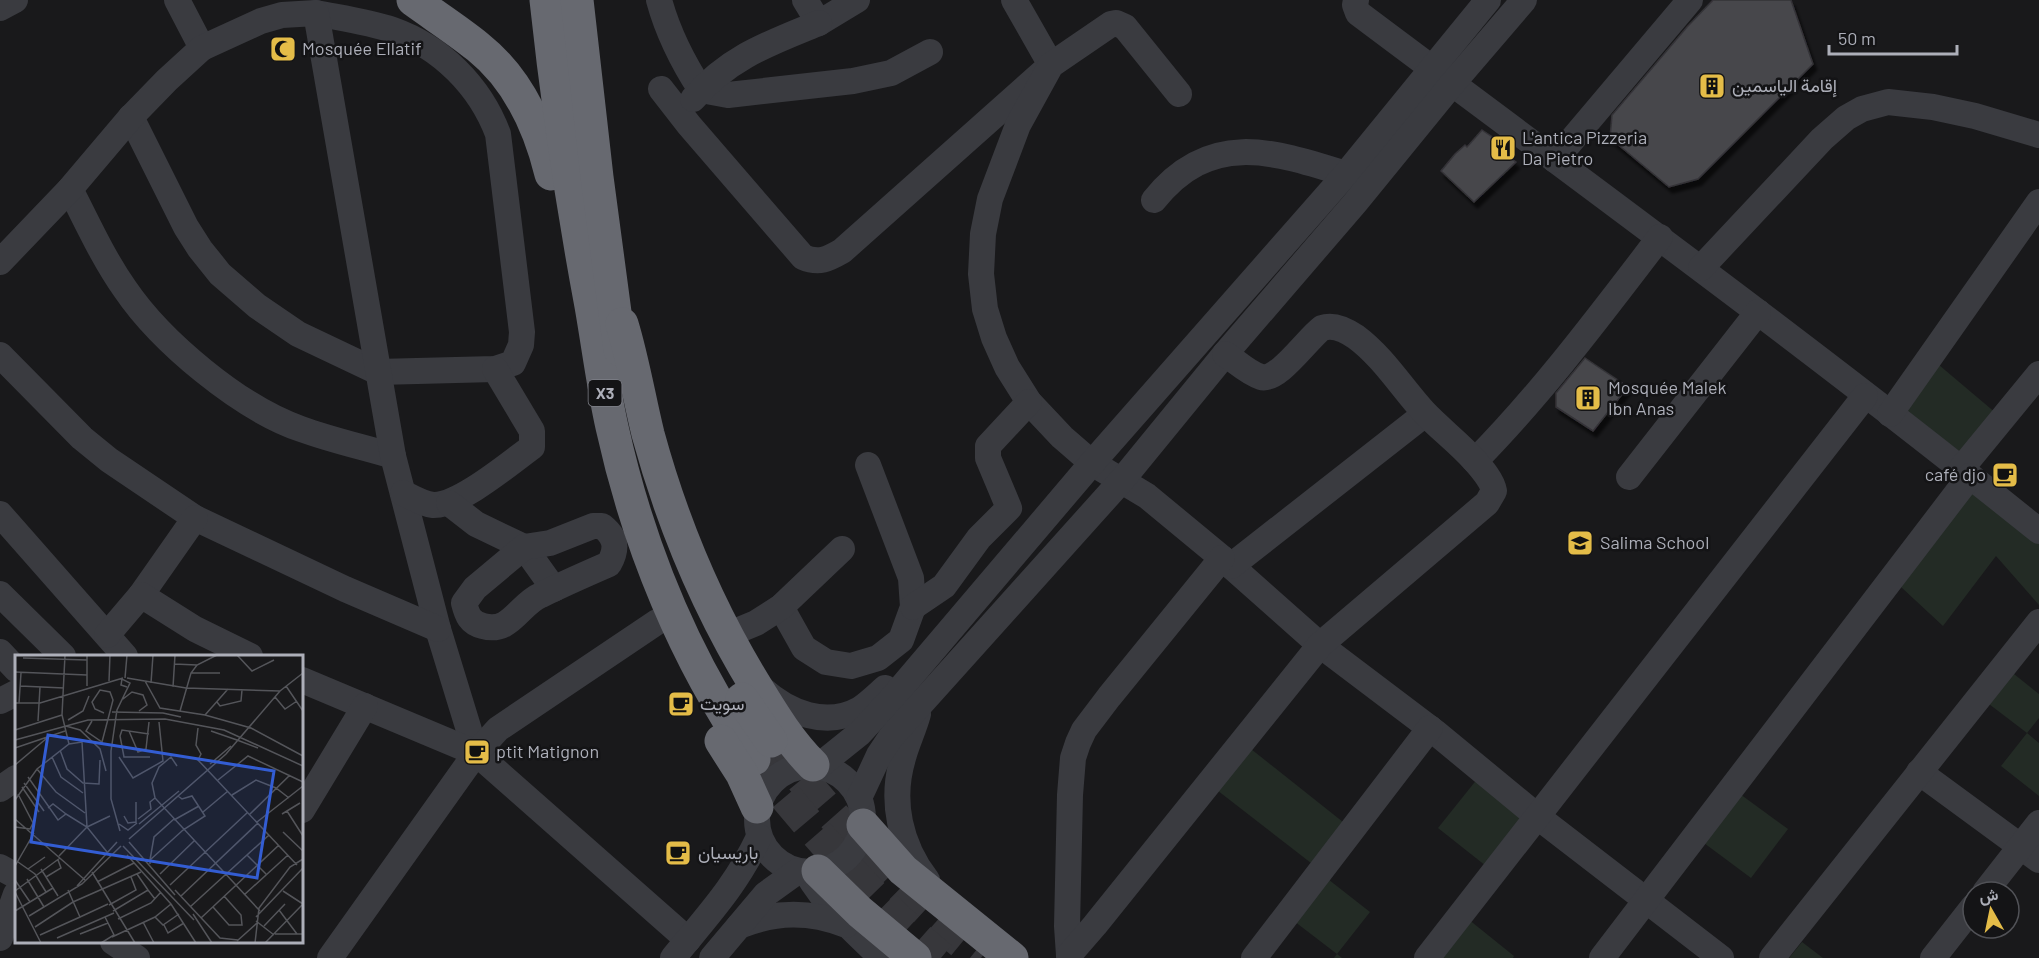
<svg xmlns="http://www.w3.org/2000/svg" width="2039" height="958" viewBox="0 0 2039 958" font-family="Barlow,Vazirmatn,sans-serif">
<defs>
<filter id="shadow"><feDropShadow dx="3.5" dy="6" stdDeviation="1.5" flood-color="#0009"/></filter>
</defs>
<rect width="100%" height="100%" fill="#19191b"/>
<!-- green -->
<g fill="#232b25">
<path d="M 1939,365 L 1997,414 L 1963,454 L 1907,412 Z"/>
<path d="M 1973,489 L 2039,538 L 2039,605 L 1996,556 L 1943,626 L 1901,587 Z"/>
<path d="M 2009,670 L 2039,694 L 2039,718 L 2027,733 L 2039,743 L 2039,796 L 2001,766 L 2027,733 L 1985,701 Z"/>
<path d="M 1246,745 L 1343,822 L 1311,863 L 1213,787 Z"/>
<path d="M 1478,778 L 1526,816 L 1486,866 L 1438,828 Z"/>
<path d="M 1740,794 L 1788,829 L 1751,878 L 1704,843 Z"/>
<path d="M 1324,876 L 1370,912 L 1337,954 L 1342,958 L 1334,958 L 1337,954 L 1290,918 Z"/>
<path d="M 1468,919 L 1514,956 L 1513,958 L 1437,958 Z"/>
<path d="M 1802,942 L 1823,958 L 1789,958 Z"/>
</g>
<!-- building -->
<g fill="#46464b" stroke="#343337" stroke-width="1.5" filter="url(#shadow)">
<path d="M 1713,0 L 1791,0 L 1813,64 L 1698,179 L 1669,187 L 1610,138 L 1612,115 L 1687,27 Z"/>
<path d="M 1482,130 L 1503,144 L 1500,150 L 1516,162 L 1474,202 L 1441,171 L 1455,154 L 1465,145 L 1467,147 Z"/>
<path d="M 1585,358 L 1628,387 L 1593,431 L 1556,407 L 1556,393 Z"/>
</g>
<g fill="none" stroke-linecap="round" stroke-linejoin="round">
<!-- highway-tunnel -->
<g stroke="#37373b" stroke-width="33" stroke-dasharray="33 16" stroke-linecap="butt">
<path d="M 771,741 C 834,820 901,895 981,958"/>
<path d="M 754,759 C 812,829 871,900 941,958"/>
</g>
<!-- minor -->
<g stroke="#3a3b40" stroke-width="26">
<path d="M 177,0 L 202,48"/>
<path d="M 659,0 C 668,33 682,61 701,90 L 728,95 L 853,81 L 891,73 L 930,52"/>
<path d="M 805,0 L 819,23 L 857,0"/>
<path d="M 1356,0 L 1355,5 L 1358,13 C 1586,184 1817,352 2039,531"/>
<path d="M 0,8 L 15,0"/>
<path d="M 661,89 L 689,125 L 803,257 C 819,264 828,259 842,251 L 1051,65 L 1014,0"/>
<path d="M 1179,94 L 1125,27 L 1116,23 L 1111,24 L 1051,65 L 1018,125 L 990,199 L 983,234 L 981,274 L 985,309 L 994,338 L 1007,367 L 1029,402 L 1062,437 L 1092,463 L 1147,496 L 1222,558 L 1320,645 L 1435,732 L 1538,817 L 1721,958"/>
<path d="M 693,99 C 729,57 770,43 819,23"/>
<path d="M 131,117 L 186,227 L 200,249 L 220,274 L 257,306 L 298,334 L 378,372 L 495,369 L 513,363 L 521,345 L 522,332 L 498,134 C 480,86 441,47 393,30 C 369,22 341,18 316,13"/>
<path d="M 1555,160 L 1690,0"/>
<path d="M 70,189 C 87,222 103,258 125,289 C 161,342 240,408 301,429 C 331,440 363,447 393,456"/>
<path d="M 1154,200 C 1210,130 1273,151 1346,174"/>
<path d="M 0,262 L 70,189 L 131,117 L 167,80 L 202,48 L 261,21 L 282,15 L 316,13 L 393,456 L 438,629 L 476,753 L 330,958"/>
<path d="M 1701,268 L 1822,139 L 1846,118 L 1862,109 L 1888,102 L 1933,107 L 1975,116 L 2039,135"/>
<path d="M 0,355 L 82,438 L 109,460 L 195,518 L 345,589 L 438,629"/>
<path d="M 1890,414 L 2039,202"/>
<path d="M 1475,461 C 1543,392 1601,314 1660,237"/>
<path d="M 1961,469 L 2039,374"/>
<path d="M 1629,477 L 1758,312"/>
<path d="M 403,493 C 411,497 423,504 433,505 C 459,506 510,463 532,447 L 532,431 L 495,369"/>
<path d="M 449,503 L 476,524 L 524,547 L 554,589"/>
<path d="M 0,514 L 125,656"/>
<path d="M 593,526 L 602,526 C 616,537 618,548 609,564 C 586,574 563,584 541,595 C 519,604 511,634 483,626 C 470,623 467,615 464,603 L 475,588 L 524,547 L 550,543 Z"/>
<path d="M 1231,566 L 1425,414"/>
<path d="M 0,594 L 63,656"/>
<path d="M 141,595 L 195,518"/>
<path d="M 781,607 L 804,648 L 826,662 L 851,666 L 878,658 L 901,640 L 913,607 L 911,578 L 868,465"/>
<path d="M 913,607 L 944,586 L 979,538 L 1009,508 L 988,458 L 988,446 L 1029,402"/>
<path d="M 107,635 L 141,595 L 195,629 L 250,656"/>
<path d="M 727,635 L 756,623 L 781,607 L 842,549"/>
<path d="M 0,652 L 16,669"/>
<path d="M 302,680 L 476,753 L 688,940"/>
<path d="M 762,689 C 789,713 826,728 860,709 C 869,703 877,695 885,688"/>
<path d="M 0,701 L 16,693"/>
<path d="M 918,714 C 914,729 907,743 903,758 C 890,801 900,845 927,880"/>
<path d="M 476,753 L 498,729 L 657,622"/>
<circle cx="810" cy="819" r="53"/>
<path d="M 819,766 L 860,733 L 895,695 L 1092,463 L 1346,174 L 1488,0"/>
<path d="M 1919,772 L 2039,860"/>
<path d="M 0,789 L 16,778"/>
<path d="M 859,798 L 879,755 L 891,737 L 1122,480 L 1225,354 L 1355,203 L 1452,84 L 1524,0"/>
<path d="M 302,810 L 365,706"/>
<path d="M 0,867 L 16,876"/>
<path d="M 806,872 C 826,906 853,931 882,958"/>
<path d="M 1985,892 L 2039,823"/>
<path d="M 739,926 C 776,911 810,911 846,925"/>
<path d="M 0,938 L 16,894"/>
<path d="M 113,942 L 137,958"/>
<path d="M 1069,955 L 1067,926 L 1070,795 L 1073,758 L 1078,743 L 1084,730 L 1109,697 L 1222,558"/>
<path d="M 673,958 C 707,916 736,886 759,837"/>
<path d="M 712,958 L 766,894 L 798,871"/>
<path d="M 1070,958 L 1069,955 L 1095,925 L 1320,645 L 1487,503 L 1494,491 C 1492,480 1482,469 1474,460 C 1459,443 1440,429 1424,412 C 1402,388 1383,357 1356,337 C 1346,330 1333,324 1322,328 C 1307,339 1278,382 1261,377 C 1248,373 1236,361 1225,354"/>
<path d="M 1254,958 L 1430,728"/>
<path d="M 1427,958 L 1865,396"/>
<path d="M 1602,958 L 1970,476"/>
<path d="M 1772,958 L 2039,622"/>
<path d="M 1933,958 L 1973,907"/>
</g>
<!-- highway -->
<g stroke="#676970" stroke-width="33">
<path d="M 413,0 C 435,16 457,30 478,47 C 518,79 539,125 551,174"/>
<path d="M 546,0 C 557,103 572,204 591,306 C 598,346 603,387 612,427 C 638,545 685,660 754,759"/>
<path d="M 577,0 L 597,177 L 620,350"/>
<path d="M 622,324 C 633,360 639,397 648,434 C 672,522 709,610 757,688 C 774,716 790,742 813,765"/>
<path d="M 742,699 L 771,741"/>
<path d="M 721,741 L 742,774 L 757,807"/>
<path d="M 863,825 L 903,870 L 1012,958"/>
<path d="M 818,871 L 860,912 L 915,958"/>
</g>
</g>
<!-- icons -->
<defs>
<symbol id="mosque-square" viewBox="-11 -11 22 22"><rect x="-9" y="-9" width="18" height="18" rx="4" fill="#e4bc48" stroke="#141416"/><path d="M3.5-4.9A6 6 0 1 0 3.5 4.9A5 5 0 1 1 3.5-4.9Z" fill="#111"/></symbol>
<symbol id="building-square" viewBox="-11 -11 22 22"><rect x="-9" y="-9" width="18" height="18" rx="4" fill="#e4bc48" stroke="#141416"/><path d="M-4-6H4V6H1V3H-1V6H-4ZM-2.5-4.3h1.7v1.8h-1.7ZM.8-4.3h1.7v1.8H.8ZM-2.5-1h1.7V.8h-1.7ZM.8-1h1.7V.8H.8Z" fill="#111"/></symbol>
<symbol id="restaurant-square" viewBox="-11 -11 22 22"><rect x="-9" y="-9" width="18" height="18" rx="4" fill="#e4bc48" stroke="#141416"/><path d="M-5-6h1v4h1v-4h1v4h1v-4h1v5L-1.5 .5V6h-2V.5L-5-1ZM5-6V6H3V1.5H1.5Q1.5-4 5-6Z" fill="#111"/></symbol>
<symbol id="cafe-square" viewBox="-11 -11 22 22"><rect x="-9" y="-9" width="18" height="18" rx="4" fill="#e4bc48" stroke="#141416"/><path d="M-5.5-4.5H6V0H3Q3 3.5 0 3.5H-2.5Q-5.5 3.5-5.5 0ZM3-3.2v2h1.7v-2ZM-6 4.5H4V6H-6Z" fill="#111"/></symbol>
<symbol id="school-square" viewBox="-11 -11 22 22"><rect x="-9" y="-9" width="18" height="18" rx="4" fill="#e4bc48" stroke="#141416"/><path d="M0-5L7-2L0 1L-7-2ZM-4 1L0 2.5L4 1V4Q0 6-4 4Z" fill="#111"/></symbol>
</defs>
<g fill-rule="evenodd">
<use href="#mosque-square" x="268" y="34" width="30" height="30"/>
<use href="#building-square" x="1697" y="71" width="30" height="30"/>
<use href="#restaurant-square" x="1488" y="133" width="30" height="30"/>
<use href="#building-square" x="1573" y="383" width="30" height="30"/>
<use href="#cafe-square" x="1990" y="460" width="30" height="30"/>
<use href="#school-square" x="1565" y="528" width="30" height="30"/>
<use href="#cafe-square" x="666" y="689" width="30" height="30"/>
<use href="#cafe-square" x="462" y="737" width="30" height="30"/>
<use href="#cafe-square" x="663" y="838" width="30" height="30"/>
</g>
<g text-anchor="middle" stroke-width="5" stroke-linejoin="round" paint-order="stroke">
<!-- shield labels -->
<rect fill="#141416" stroke="#7f8088" stroke-width="1.5" x="588.5" y="380" width="33" height="26" rx="4.5"/>
<g font-size="16" font-weight="bold" fill="#adafb9">
<text x="605" y="399">X3</text>
</g>
<!-- poi labels -->
<g font-size="18" fill="#adafb9" stroke="#141416" text-anchor="start">
<text x="302" y="55">Mosquée Ellatif</text>
<text x="1732" y="92">إقامة الياسمين</text>
<text x="1522" y="144">L'antica Pizzeria<tspan x="1522" dy="21">Da Pietro</tspan></text>
<text x="1608" y="394">Mosquée Malek<tspan x="1608" dy="21">Ibn Anas</tspan></text>
<text x="1986" y="481" text-anchor="end">café djo</text>
<text x="1600" y="549">Salima School</text>
<text x="700" y="710">سويت</text>
<text x="496" y="758">ptit Matignon</text>
<text x="698" y="859">باريسيان</text>
</g>
</g>
<!-- overview -->
<g transform="translate(15 655)">
<rect width="288" height="288" fill="#19191b"/>
<path fill="none" stroke="#54555a" stroke-width="1.5" d="M 50,0 L 47,60 L 54,89M 222,0 L 237,16 L 259,5M 8,3 L 72,5M 159,9 L 182,10M 0,17 L 72,20M 176,18 L 205,18M 110,23 L 112,0M 112,23 L 171,33 L 265,36M 94,26 L 95,0M 130,26 L 145,53 L 190,60 L 236,73 L 288,101M 136,28 L 138,0M 5,31 L 49,33M 72,31 L 72,0M 271,31 L 288,56M 158,32 L 160,0M 260,42 L 270,54 L 282,46M 108,44 L 117,37 L 128,40 L 132,50 L 124,56M 202,47 L 205,51 L 226,46 L 227,35M 0,48 L 25,48 L 108,23M 4,48 L 6,18M 165,56 L 176,18 L 182,10 L 202,0M 97,57 L 148,58 L 166,62M 190,60 L 213,34M 53,65 L 68,56 L 74,41M 23,66 L 25,32M 77,66 L 71,76 L 87,87 L 98,45 L 95,37 L 85,35 L 77,47 L 80,54 L 89,58M 51,71 L 65,75 L 85,94 L 91,116M 183,73 L 181,90 L 186,99 L 183,105 L 282,210M 0,75 L 47,60M 114,76 L 123,97 L 131,94 L 134,67M 196,76 L 222,85M 134,79 L 107,75 L 105,81 L 109,102 L 135,102M 0,85 L 73,65 L 150,64 L 209,75 L 288,111M 222,85 L 243,93M 0,93 L 50,76M 45,95 L 52,114 L 68,128 L 84,129 L 85,105M 37,102 L 46,122 L 68,138M 104,102 L 118,123 L 148,106 L 144,67M 195,109 L 216,91M 0,110 L 32,83M 162,111 L 156,102 L 144,112 L 137,128 L 140,143 L 245,256M 22,114 L 41,137 L 70,158M 13,122 L 43,165 L 51,159 L 72,172 L 92,197M 203,125 L 233,101 L 288,127M 9,128 L 29,156M 7,132 L 24,157M 217,140 L 241,125 L 261,133 L 274,143M 0,145 L 22,114 L 54,89 L 67,87 L 72,172 L 44,201M 33,153 L 38,149 L 51,159M 272,156 L 288,181M 188,157 L 213,136M 235,159 L 275,120M 267,159 L 285,148M 109,161 L 113,168 L 121,167 L 121,147M 0,164 L 70,225M 123,164 L 136,154 L 135,147 L 140,143M 159,165 L 184,151M 242,167 L 288,131M 104,169 L 113,175 L 122,168M 124,169 L 164,136M 0,172 L 15,174 L 18,168 L 3,139M 72,172 L 95,161M 105,176 L 96,144 L 96,96 L 102,55 L 115,28 L 107,24 L 106,30 L 112,32M 268,177 L 288,196M 114,184 L 211,99 L 265,36 L 288,18M 114,187 L 160,240M 108,191 L 179,265M 112,200 L 156,249 L 181,288M 232,200 L 251,219M 135,205 L 139,182 L 159,164M 3,207 L 20,219 L 31,237M 135,209 L 135,205 L 168,175 L 190,161 L 177,141 L 167,144 L 163,141M 0,211 L 19,178M 13,214 L 30,202M 26,214 L 43,241M 77,217 L 120,288M 122,219 L 133,235M 145,219 L 179,186M 31,222 L 46,213 L 43,205M 12,224 L 29,252M 0,225 L 15,247M 82,227 L 119,208M 155,230 L 233,157M 62,231 L 102,187M 160,235 L 205,283 L 223,285M 0,236 L 45,203M 268,236 L 288,249M 0,237 L 26,288M 229,240 L 273,200M 166,241 L 243,168M 94,250 L 121,235 L 116,222M 175,252 L 254,180M 198,252 L 214,270 L 227,270 L 226,260 L 209,241M 264,255 L 282,279M 0,256 L 38,233M 98,256 L 133,235 L 140,244M 178,259 L 197,288M 14,261 L 67,229 L 106,191M 65,262 L 93,249M 140,262 L 148,270 L 164,259M 241,262 L 288,213M 186,263 L 264,190M 103,264 L 136,248 L 146,237M 241,266 L 259,280M 128,267 L 139,288M 149,270 L 153,278 L 169,268M 249,271 L 270,249M 20,272 L 58,247 L 126,217M 65,279 L 93,268M 260,279 L 288,279M 25,280 L 65,262 L 53,235M 97,282 L 140,262 L 156,249M 42,283 L 99,258M 222,286 L 242,268M 86,288 L 99,280 L 90,262M 240,288 L 244,253 L 275,212 L 288,204M 250,288 L 288,249"/>
<path fill="#335dd3" fill-opacity="0.15" stroke="#335dd3" stroke-width="3" d="M 33,80 L 259,116 L 242,223 L 16,187 Z"/>
<rect width="288" height="288" fill="none" stroke="#adafb9" stroke-width="3"/>
</g>
<!-- north arrow -->
<g transform="translate(1991 910) rotate(351)"><circle r="28" fill="#141416" stroke="#515257" stroke-width="1.5"/>
<path d="M0-4.5L10 22L0 15L-10 22Z" fill="#e4bc48"/>
<text y="-9" font-size="16" font-weight="bold" text-anchor="middle" fill="#adafb9">ش</text>
</g>
<!-- scale -->
<path d="M1829 45v9h128v-9" fill="none" stroke="#adafb9" stroke-width="3"/>
<text x="1838" y="45" font-size="18" fill="#adafb9" stroke="#141416" stroke-width="4.5" paint-order="stroke">50 m</text>
</svg>
